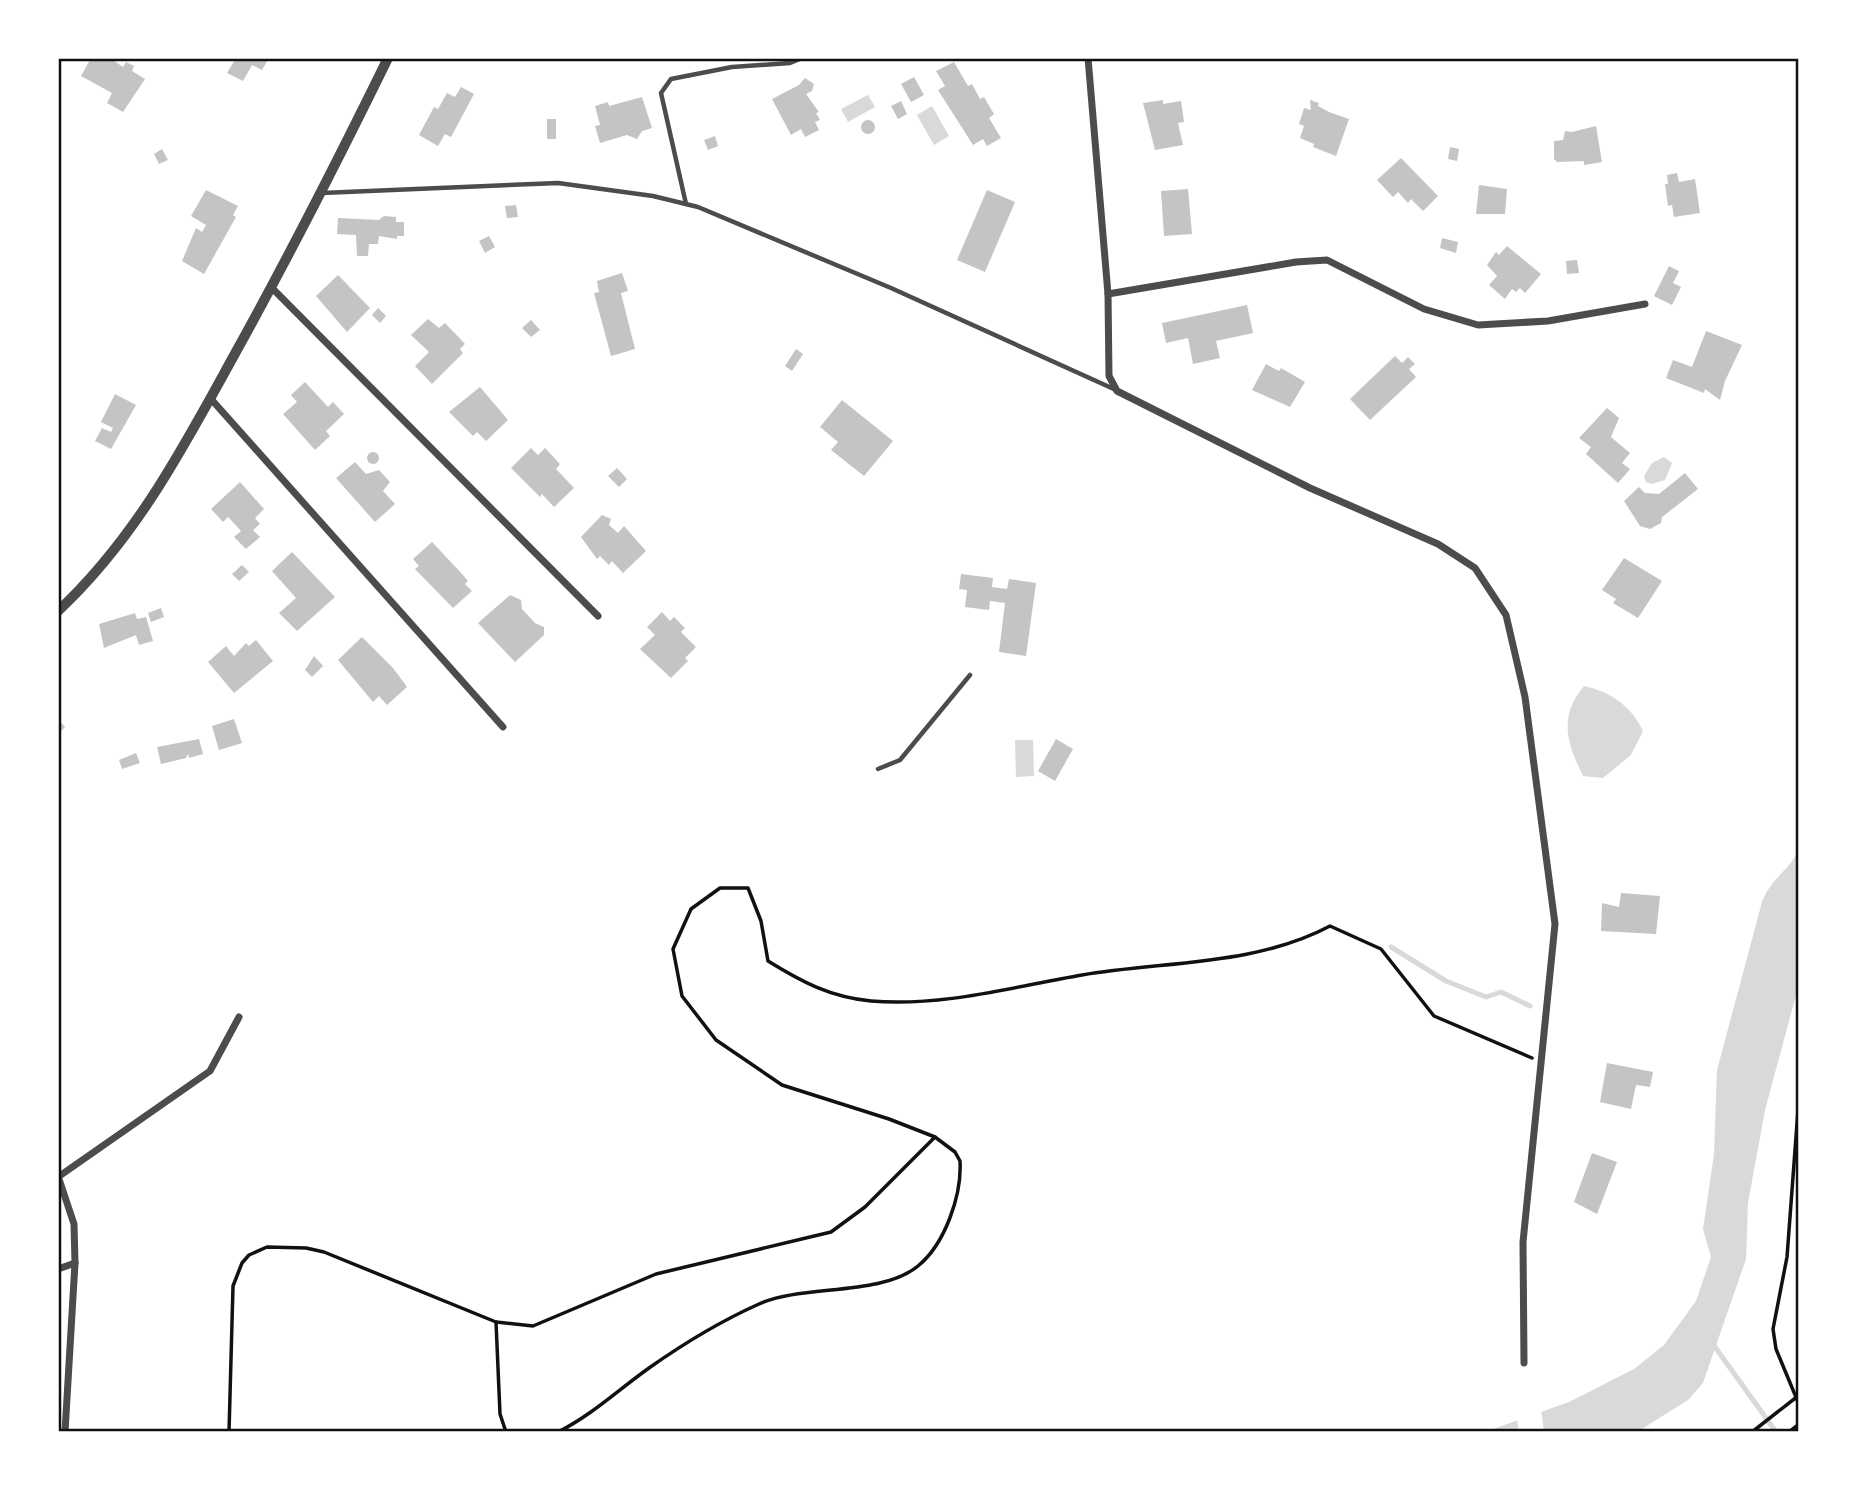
<svg xmlns="http://www.w3.org/2000/svg" width="1856" height="1490" viewBox="0 0 1856 1490" font-family="'IBM Plex Sans',sans-serif">
<rect width="100%" height="100%" fill="#fff"/>
<!-- water -->
<g fill="#d9d9d9">
<path d="M 868,95 L 875,107 L 848,122 L 841,109 Z"/>
<path d="M 932,106 L 949,136 L 934,145 L 917,115 Z"/>
<path d="M 1664,457 L 1672,463 L 1665,480 L 1652,484 L 1646,482 L 1644,476 L 1652,463 Z"/>
<path d="M 1584,686 C 1611,692 1630,705 1643,731 L 1631,755 L 1603,778 L 1583,776 C 1567,743 1558,717 1584,686 Z"/>
<path d="M 1015,740 L 1033,740 L 1034,776 L 1016,777 Z"/>
<path d="M 1798,851 L 1798,988 L 1765,1110 L 1748,1203 L 1746,1259 L 1703,1383 L 1688,1400 L 1637,1432 L 1485,1432 L 1569,1402 L 1634,1369 L 1664,1345 L 1696,1301 L 1711,1257 L 1703,1229 L 1714,1154 L 1717,1070 L 1762,902 C 1771,878 1788,872 1798,851 Z"/>
</g>
<!-- pier -->
<path fill="#fff" d="M 1541,1410 L 1544,1432 L 1519,1432 L 1517,1419 Z"/>
<g fill="none" stroke-linecap="round" stroke-linejoin="round">
<!-- stream -->
<g stroke="#d9d9d9" stroke-width="5">
<path d="M 1391,947 L 1446,981 L 1486,997 L 1501,992 L 1530,1006"/>
<path d="M 1715,1347 L 1776,1432"/>
</g>
</g>
<!-- building -->
<g fill="#c4c4c4">
<path d="M 91,58 L 110,58 L 123,67 L 126,62 L 134,66 L 132,71 L 145,79 L 123,112 L 107,103 L 112,93 L 81,76 Z"/>
<path d="M 236,58 L 269,58 L 262,70 L 252,65 L 243,81 L 227,73 Z"/>
<path d="M 954,62 L 968,86 L 972,84 L 980,99 L 984,97 L 994,114 L 989,118 L 1001,138 L 987,146 L 983,139 L 973,145 L 938,90 L 945,86 L 936,71 Z"/>
<path d="M 914,77 L 924,95 L 911,102 L 901,84 Z"/>
<path d="M 805,78 L 814,84 L 812,91 L 806,94 L 819,112 L 816,113 L 820,120 L 815,122 L 819,130 L 805,137 L 801,129 L 791,135 L 772,99 L 799,85 Z"/>
<path d="M 461,87 L 474,94 L 451,137 L 445,134 L 438,146 L 419,135 L 434,107 L 438,109 L 447,93 L 455,97 Z"/>
<path d="M 642,97 L 652,128 L 642,131 L 637,139 L 627,135 L 600,143 L 595,126 L 600,125 L 595,106 L 608,102 L 609,106 Z"/>
<path d="M 1163,100 L 1163,104 L 1181,101 L 1184,122 L 1178,123 L 1183,145 L 1155,150 L 1143,103 Z"/>
<path d="M 1310,100 L 1319,103 L 1318,106 L 1329,112 L 1349,119 L 1336,156 L 1313,147 L 1314,144 L 1300,138 L 1304,126 L 1299,124 L 1304,108 L 1311,110 Z"/>
<path d="M 901,101 L 907,114 L 898,119 L 891,106 Z"/>
<rect x="547" y="119" width="9" height="20"/>
<circle cx="868" cy="127" r="7"/>
<path d="M 1596,126 L 1602,162 L 1584,165 L 1584,161 L 1557,162 L 1554,159 L 1554,141 L 1563,140 L 1565,131 L 1572,132 Z"/>
<path d="M 715,136 L 718,146 L 708,150 L 704,140 Z"/>
<path d="M 1450,147 L 1459,149 L 1457,161 L 1448,159 Z"/>
<path d="M 162,149 L 168,160 L 159,164 L 154,154 Z"/>
<path d="M 1401,158 L 1438,196 L 1423,211 L 1411,199 L 1408,203 L 1398,192 L 1393,197 L 1377,180 Z"/>
<path d="M 1677,173 L 1679,182 L 1695,179 L 1700,213 L 1674,217 L 1672,205 L 1668,206 L 1665,184 L 1668,184 L 1667,175 Z"/>
<path d="M 1479,185 L 1507,189 L 1505,214 L 1476,214 Z"/>
<path d="M 1188,189 L 1192,234 L 1164,236 L 1161,191 Z"/>
<path d="M 206,190 L 238,206 L 233,215 L 236,217 L 204,274 L 182,261 L 196,228 L 202,232 L 206,225 L 191,216 Z"/>
<path d="M 987,190 L 1015,202 L 985,272 L 957,260 Z"/>
<path d="M 516,205 L 518,217 L 507,218 L 505,206 Z"/>
<path d="M 384,216 L 396,217 L 396,222 L 404,222 L 404,236 L 397,236 L 397,239 L 379,236 L 378,244 L 369,244 L 368,256 L 357,256 L 356,235 L 337,234 L 338,218 L 379,220 Z"/>
<path d="M 489,236 L 495,247 L 485,253 L 479,241 Z"/>
<path d="M 1442,238 L 1458,242 L 1456,253 L 1440,248 Z"/>
<path d="M 1507,246 L 1541,274 L 1525,293 L 1520,288 L 1516,292 L 1512,289 L 1505,299 L 1489,285 L 1497,276 L 1487,265 L 1496,252 L 1499,255 Z"/>
<path d="M 1577,260 L 1579,273 L 1567,274 L 1566,261 Z"/>
<path d="M 1669,266 L 1679,271 L 1673,283 L 1681,287 L 1672,305 L 1654,296 Z"/>
<path d="M 622,273 L 628,291 L 621,293 L 635,349 L 611,356 L 594,293 L 599,292 L 597,281 Z"/>
<path d="M 338,275 L 370,308 L 347,332 L 316,296 Z"/>
<path d="M 1247,305 L 1253,333 L 1216,341 L 1220,358 L 1193,364 L 1188,338 L 1166,343 L 1162,323 Z"/>
<path d="M 378,308 L 386,316 L 380,323 L 372,315 Z"/>
<path d="M 428,319 L 439,328 L 445,323 L 465,344 L 460,349 L 463,353 L 432,384 L 415,366 L 429,352 L 411,335 Z"/>
<path d="M 531,320 L 540,330 L 531,337 L 522,328 Z"/>
<path d="M 1706,331 L 1742,345 L 1725,381 L 1720,400 L 1705,389 L 1704,393 L 1666,378 L 1673,360 L 1692,367 Z"/>
<path d="M 796,349 L 803,354 L 792,371 L 785,366 Z"/>
<path d="M 1395,356 L 1402,363 L 1408,357 L 1415,364 L 1409,369 L 1416,377 L 1370,420 L 1350,399 Z"/>
<path d="M 1266,364 L 1279,371 L 1281,368 L 1305,382 L 1290,407 L 1252,390 Z"/>
<path d="M 305,382 L 328,407 L 333,402 L 344,414 L 326,431 L 330,436 L 315,450 L 283,414 L 297,402 L 291,395 Z"/>
<path d="M 480,387 L 508,420 L 486,441 L 477,432 L 473,436 L 449,412 Z"/>
<path d="M 115,394 L 136,405 L 111,449 L 95,441 L 102,428 L 111,432 L 113,428 L 101,422 Z"/>
<path d="M 842,400 L 893,441 L 864,476 L 831,450 L 838,442 L 820,427 Z"/>
<path d="M 1607,408 L 1619,418 L 1611,437 L 1630,453 L 1622,463 L 1630,469 L 1618,483 L 1586,454 L 1591,447 L 1579,438 Z"/>
<path d="M 531,448 L 538,455 L 545,448 L 560,464 L 556,469 L 574,488 L 554,507 L 542,494 L 540,497 L 511,468 Z"/>
<circle cx="373" cy="458" r="6"/>
<path d="M 355,462 L 366,474 L 379,470 L 390,482 L 383,491 L 395,504 L 375,522 L 336,478 Z"/>
<path d="M 617,468 L 627,479 L 619,487 L 608,476 Z"/>
<path d="M 1685,473 L 1698,489 L 1662,517 L 1661,523 L 1650,529 L 1640,526 L 1624,501 L 1639,487 L 1645,493 L 1659,494 Z"/>
<path d="M 240,482 L 264,509 L 255,518 L 260,524 L 253,530 L 260,537 L 246,549 L 234,537 L 241,531 L 228,517 L 223,522 L 211,509 Z"/>
<path d="M 602,515 L 611,519 L 609,525 L 618,533 L 624,526 L 646,551 L 623,573 L 612,561 L 609,565 L 600,556 L 597,559 L 581,537 Z"/>
<path d="M 432,542 L 463,575 L 468,581 L 465,584 L 472,591 L 453,608 L 415,569 L 419,566 L 413,559 Z"/>
<path d="M 292,552 L 335,597 L 297,631 L 279,613 L 296,598 L 272,571 Z"/>
<path d="M 1624,558 L 1662,581 L 1638,618 L 1613,603 L 1616,599 L 1602,590 Z"/>
<path d="M 242,565 L 249,572 L 239,581 L 232,574 Z"/>
<path d="M 961,574 L 993,578 L 992,587 L 1007,589 L 1009,579 L 1036,583 L 1026,656 L 999,652 L 1005,603 L 990,601 L 989,610 L 965,607 L 967,590 L 959,589 Z"/>
<path d="M 510,595 L 521,600 L 522,609 L 535,623 L 544,627 L 544,635 L 515,662 L 478,623 Z"/>
<path d="M 161,608 L 164,617 L 151,622 L 148,613 Z"/>
<path d="M 662,612 L 670,621 L 674,617 L 685,628 L 681,632 L 696,647 L 685,658 L 688,661 L 671,678 L 640,649 L 655,635 L 647,627 Z"/>
<path d="M 135,613 L 137,619 L 146,617 L 153,641 L 139,645 L 136,635 L 104,648 L 99,624 Z"/>
<path d="M 362,637 L 393,668 L 407,687 L 387,705 L 379,696 L 373,702 L 338,660 Z"/>
<path d="M 256,640 L 273,661 L 234,693 L 208,662 L 226,646 L 234,656 L 246,643 L 249,646 Z"/>
<path d="M 314,656 L 323,666 L 312,677 L 305,670 Z"/>
<path d="M 58,719 L 65,727 L 58,734 Z"/>
<path d="M 234,719 L 242,743 L 219,750 L 212,726 Z"/>
<path d="M 199,739 L 203,754 L 189,758 L 188,754 L 186,758 L 161,764 L 157,747 Z"/>
<path d="M 1056,739 L 1073,749 L 1055,781 L 1038,771 Z"/>
<path d="M 136,753 L 140,763 L 122,769 L 119,760 Z"/>
<path d="M 1621,893 L 1660,896 L 1656,934 L 1601,931 L 1602,903 L 1619,907 Z"/>
<path d="M 1607,1063 L 1653,1072 L 1650,1087 L 1636,1085 L 1631,1109 L 1600,1102 Z"/>
<path d="M 1592,1153 L 1617,1162 L 1597,1214 L 1574,1202 Z"/>
</g>
<g fill="none" stroke-linecap="round" stroke-linejoin="round">
<!-- path -->
<g stroke="#111" stroke-width="3.5">
<path d="M 1798,1110 L 1787,1257 L 1773,1329 L 1776,1349 L 1798,1402"/>
<path d="M 496,1322 L 500,1414 L 506,1432"/>
<path d="M 229,1432 L 233,1286 L 242,1263 L 249,1255 L 267,1247 L 306,1248 L 324,1252 L 496,1322 L 533,1326 L 656,1274 L 831,1232 L 865,1207 L 935,1137"/>
<path d="M 558,1432 C 592,1415 618,1390 649,1368 C 683,1344 721,1321 759,1304 C 803,1284 880,1297 918,1266 C 945,1244 962,1195 960,1161 L 955,1152 L 935,1137 L 889,1119 L 782,1085 L 716,1040 L 682,996 L 673,949 L 691,909 L 720,888 L 748,888 L 761,921 L 768,961 C 802,982 830,997 871,1001 C 942,1007 1012,987 1082,975 C 1164,961 1255,966 1330,926 L 1381,949 L 1434,1016 L 1532,1058"/>
<path d="M 1752,1432 L 1798,1396"/>
<path d="M 1789,1432 L 1798,1425"/>
</g>
<!-- service -->
<g stroke="#4c4c4c" stroke-width="4.5">
<path d="M 322,193 L 558,183 L 653,196 L 698,207 L 891,288 L 1116,390"/>
<path d="M 686,204 L 661,93 L 671,79 L 732,67 L 790,63 L 802,58"/>
<path d="M 878,769 L 900,760 L 970,675"/>
</g>
<!-- minor -->
<g stroke="#4c4c4c" stroke-width="7">
<path d="M 1088,58 L 1108,294 L 1109,376 L 1117,391 L 1310,488 L 1438,544 L 1475,568 L 1506,615 L 1525,697 L 1555,924 L 1523,1242 L 1524,1363"/>
<path d="M 272,288 L 598,616"/>
<path d="M 1108,294 L 1296,262 L 1327,260 L 1424,309 L 1478,325 L 1548,321 L 1645,304"/>
<path d="M 211,399 L 503,727"/>
<path d="M 58,1176 L 74,1224 L 75,1263 L 65,1432"/>
<path d="M 58,1177 L 210,1071 L 239,1017"/>
<path d="M 58,1269 L 75,1263"/>
</g>
<!-- tertiary -->
<path stroke="#4c4c4c" stroke-width="10" d="M 58,611 C 135,539 182,450 232,359 C 287,260 338,160 388,58"/>
</g>
<!-- border -->
<rect width="1856" height="1490" fill="none" stroke="#ffffff" stroke-width="119"/>
<rect x="60" y="60" width="1737" height="1370" fill="none" stroke="#111" stroke-width="2.5"/>
</svg>
